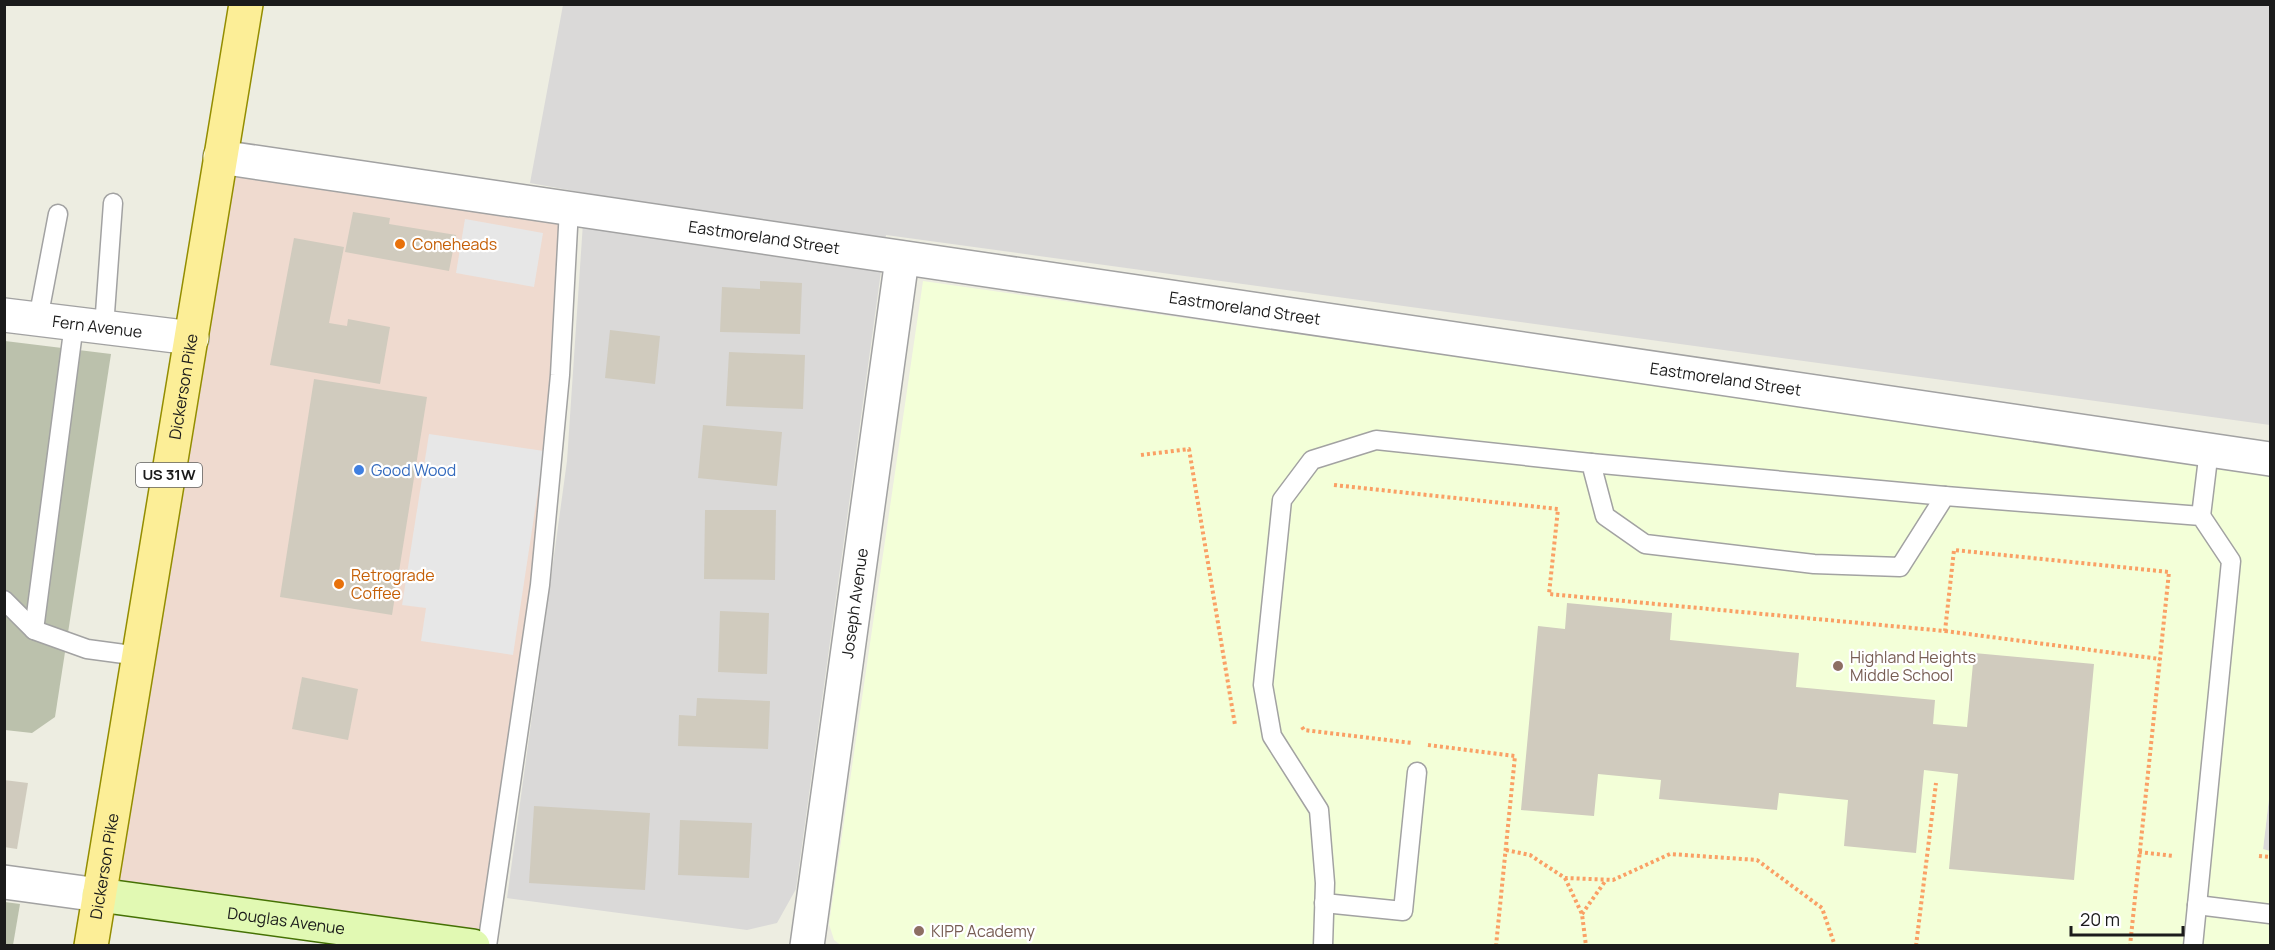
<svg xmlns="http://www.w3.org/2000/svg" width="2275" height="950" viewBox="0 0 2275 950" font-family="Manrope,sans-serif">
<rect width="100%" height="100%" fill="#edede1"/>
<!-- residential -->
<g fill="#dad9d8">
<path d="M 563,5 L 2270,5 L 2270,425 L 886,235 L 796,889 L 777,923 L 747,930 L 507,898 L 567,461 L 585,193 L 530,183 Z"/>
<path d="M 2270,790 L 2270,851 L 2263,850 Z"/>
</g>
<!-- commercial -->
<path fill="#efdacf" d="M 220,157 L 569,209 L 560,375 L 487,945 L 99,895 Z"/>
<!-- education -->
<path fill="#f3ffd8" d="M 923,281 L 2270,472 L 2270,790 L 2263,849 L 2270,851 L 2270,945 L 842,946 L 834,940 L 829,924 Z"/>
<!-- construction -->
<g fill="#bbc1ac">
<path d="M 5,341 L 111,354 L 55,717 L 32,733 L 5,730 Z"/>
<path d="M 5,902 L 20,904 L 13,945 L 5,945 Z"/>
</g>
<!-- parking -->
<g fill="#e7e7e7">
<path d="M 465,219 L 543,233 L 534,287 L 456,273 Z"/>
<path d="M 429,434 L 544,451 L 513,655 L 421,641 L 426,608 L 402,605 Z"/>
</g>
<!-- building -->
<g fill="#d0cbbe">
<path d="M 353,212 L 390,218 L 389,224 L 456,235 L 449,271 L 345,252 Z"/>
<path d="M 294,238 L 344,247 L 329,323 L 347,326 L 348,319 L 390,327 L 380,384 L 270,365 Z"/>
<path d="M 760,281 L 802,283 L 800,334 L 720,332 L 722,287 L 760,289 Z"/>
<path d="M 610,330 L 660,336 L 655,384 L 605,378 Z"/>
<path d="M 729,352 L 805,355 L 803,409 L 726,406 Z"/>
<path d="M 314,379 L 427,397 L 392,615 L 280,597 Z"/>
<path d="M 703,425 L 782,432 L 777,486 L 698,478 Z"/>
<path d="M 705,510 L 776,510 L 775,580 L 704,579 Z"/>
<path d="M 1567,603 L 1672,613 L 1670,640 L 1799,653 L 1796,687 L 1935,700 L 1933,724 L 1967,727 L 1974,653 L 2094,664 L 2074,880 L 1949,869 L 1958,774 L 1924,770 L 1916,853 L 1844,846 L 1848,800 L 1779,793 L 1777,810 L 1659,799 L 1661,780 L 1598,774 L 1594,816 L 1521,810 L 1538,626 L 1565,629 Z"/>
<path d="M 720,611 L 769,613 L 767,674 L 718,672 Z"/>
<path d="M 302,677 L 358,689 L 348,740 L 292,729 Z"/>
<path d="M 697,698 L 770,701 L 768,749 L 678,746 L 679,715 L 696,716 Z"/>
<path d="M 4,780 L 28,783 L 17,849 L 4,847 Z"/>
<path d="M 534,806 L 650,813 L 645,890 L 529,883 Z"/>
<path d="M 680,820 L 752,823 L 749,878 L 678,875 Z"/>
</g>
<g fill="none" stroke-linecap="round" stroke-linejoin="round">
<defs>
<g id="service">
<path d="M 38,319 L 58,214"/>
<path d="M 104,327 L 113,203"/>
<path d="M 1591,463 L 1945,496"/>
<path d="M 2201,516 L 2209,450"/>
<path d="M 4,600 L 34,630 L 87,649 L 139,656"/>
<path d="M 34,630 L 74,324"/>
<path d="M 1324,903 L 1403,911 L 1417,772"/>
<path d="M 2197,905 L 2270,914"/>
<path d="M 487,946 L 540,585 L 560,375 L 569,209"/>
<path d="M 1323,946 L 1325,883 L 1319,810 L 1272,736 L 1263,685 L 1282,500 L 1312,460 L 1376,440 L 1591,463 L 1605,516 L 1645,544 L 1814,564 L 1900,567 L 1945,496 L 2201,516 L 2231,561 L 2193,946"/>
</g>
<g id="minor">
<path id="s1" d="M 220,157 L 2270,459"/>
<path d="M 4,882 L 99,895"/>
<path id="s2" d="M 807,946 L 902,259"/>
</g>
<g id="tertiary">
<path id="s3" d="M 4,315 L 192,338"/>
</g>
<g id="secondary">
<path id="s4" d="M 99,895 L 473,946"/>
</g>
<g id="primary">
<path id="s5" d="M 91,946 L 246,4"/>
</g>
</defs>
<!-- service casing -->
<use href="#service" stroke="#a2a2a2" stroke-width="21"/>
<!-- minor casing -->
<use href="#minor" stroke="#a2a2a2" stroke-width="36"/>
<!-- tertiary casing -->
<use href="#tertiary" stroke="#a2a2a2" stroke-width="36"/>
<!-- secondary casing -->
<use href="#secondary" stroke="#457104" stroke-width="36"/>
<!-- primary casing -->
<use href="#primary" stroke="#938d00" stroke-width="36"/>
<!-- path -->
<g stroke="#faa065" stroke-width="4" stroke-dasharray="3 3" stroke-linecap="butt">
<path d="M 1141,455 L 1189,449 L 1235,725"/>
<path d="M 1334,485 L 1558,509 L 1549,594 L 1945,631 L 1954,550 L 2169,572 L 2130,946"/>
<path d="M 1945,631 L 2160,659"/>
<path d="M 1302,727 L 1304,730 L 1412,743"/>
<path d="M 1428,745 L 1515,756 L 1496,946"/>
<path d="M 1506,850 L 1530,855 L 1565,878 L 1613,880 L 1670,854 L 1757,860 L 1822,908 L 1835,946"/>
<path d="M 2139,852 L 2174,856"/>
<path d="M 2259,856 L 2270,857"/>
<path d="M 1565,878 L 1582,914 L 1586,946"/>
<path d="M 1582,914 L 1606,880"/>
<path d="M 1916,946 L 1936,783"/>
</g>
<!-- service -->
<use href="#service" stroke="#fff" stroke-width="18"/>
<!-- minor -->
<use href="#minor" stroke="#fff" stroke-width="33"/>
<!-- tertiary -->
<use href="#tertiary" stroke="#fff" stroke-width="33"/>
<!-- secondary -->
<use href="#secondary" stroke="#e1f9b3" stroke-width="33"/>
<!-- primary -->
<use href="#primary" stroke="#fcee97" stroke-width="33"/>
</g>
<!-- markers -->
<g fill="#e8710a" stroke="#fff" stroke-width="2">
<circle cx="400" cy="244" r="6"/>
<circle cx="339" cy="584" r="6"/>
</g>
<circle fill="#3f7fe0" stroke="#fff" stroke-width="2" cx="359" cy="470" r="6"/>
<g fill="#8d6e63" stroke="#fff" stroke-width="2">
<circle cx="1838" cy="666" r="6"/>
<circle cx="919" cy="931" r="6"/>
</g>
<g text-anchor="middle" stroke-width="4.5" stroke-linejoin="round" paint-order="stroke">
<!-- shield labels -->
<rect fill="#fff" stroke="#5f5f5f" stroke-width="1.5" x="136" y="463" width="66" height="24" rx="4.5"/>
<g font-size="15" font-weight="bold" fill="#1b1b1b">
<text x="169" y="480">US 31W</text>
</g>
<!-- street labels -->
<g font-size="16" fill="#1b1b1b" stroke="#fff">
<text dy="6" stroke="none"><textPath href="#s1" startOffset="550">Eastmoreland Street</textPath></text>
<text dy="6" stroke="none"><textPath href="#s1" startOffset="1036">Eastmoreland Street</textPath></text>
<text dy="6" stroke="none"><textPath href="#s3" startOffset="94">Fern Avenue</textPath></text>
<text dy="6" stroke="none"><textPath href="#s1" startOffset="1522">Eastmoreland Street</textPath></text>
<text dy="6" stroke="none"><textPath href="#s5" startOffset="567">Dickerson Pike</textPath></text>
<text dy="6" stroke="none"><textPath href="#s2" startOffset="346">Joseph Avenue</textPath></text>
<text dy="6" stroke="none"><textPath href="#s5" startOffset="81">Dickerson Pike</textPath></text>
<text dy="6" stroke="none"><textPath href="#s4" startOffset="189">Douglas Avenue</textPath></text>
</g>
<!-- food labels -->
<g font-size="16" fill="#c56008" stroke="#fff" text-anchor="start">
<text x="412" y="250">Coneheads</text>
<text x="351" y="581">Retrograde<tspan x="351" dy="18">Coffee</tspan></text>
</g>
<!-- shop labels -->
<g font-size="16" fill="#366cbe" stroke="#fff" text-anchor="start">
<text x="371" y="476">Good Wood</text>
</g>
<!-- education labels -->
<g font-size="16" fill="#785e54" stroke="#fff" text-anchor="start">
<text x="1850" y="663">Highland Heights<tspan x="1850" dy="18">Middle School</tspan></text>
<text x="931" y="937">KIPP Academy</text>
</g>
</g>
<!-- border -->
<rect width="2275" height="950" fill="none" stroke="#1b1b1b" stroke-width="12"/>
<!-- scale -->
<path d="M2071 926v9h112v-9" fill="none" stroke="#1b1b1b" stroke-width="3"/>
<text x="2080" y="926" font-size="18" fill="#1b1b1b" stroke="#ffffff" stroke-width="4.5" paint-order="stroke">20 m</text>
</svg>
